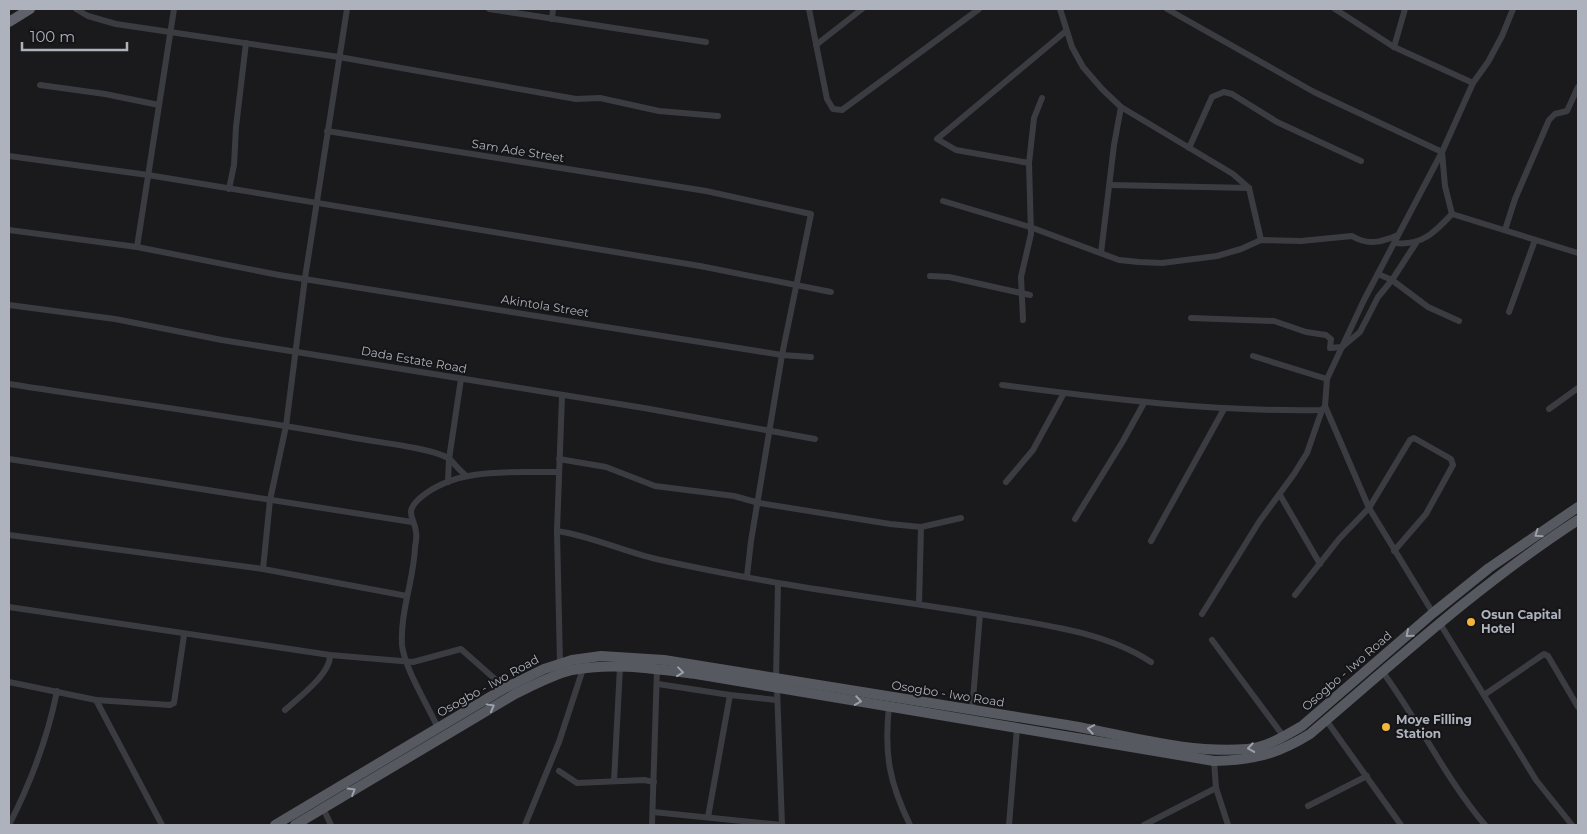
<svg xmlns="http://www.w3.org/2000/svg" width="1587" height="834" viewBox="0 0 1587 834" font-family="Montserrat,sans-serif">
<rect width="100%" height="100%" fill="#1a1a1d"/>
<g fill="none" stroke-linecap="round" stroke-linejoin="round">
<!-- minor -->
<g stroke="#3b3c42" stroke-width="6">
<path d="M 76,9 L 88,16 L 116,24 L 339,57 L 576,99 L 600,98 L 659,111 L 718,116"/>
<path d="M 489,9 L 706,42"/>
<path d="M 809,9 L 827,99 L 833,109 L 842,110 L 979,9"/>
<path d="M 1060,9 L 1072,47 L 1083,67 L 1102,89 L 1121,107 L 1233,174 L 1249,188 L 1261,240"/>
<path d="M 1167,9 L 1314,92 L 1442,152 L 1445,186 L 1452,214"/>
<path d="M 1335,9 L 1394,47 L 1473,83"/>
<path d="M 552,19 L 553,9"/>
<path d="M 816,45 L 862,9"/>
<path d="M 1394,47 L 1405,9"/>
<path d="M 40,85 L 105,94 L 159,105"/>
<path d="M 327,131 L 706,191 L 811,214 L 782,355 L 751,541 L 747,576"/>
<path d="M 1189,148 L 1212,97 L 1224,92 L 1232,94 L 1277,122 L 1361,161"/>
<path d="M 9,156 L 148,175 L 700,266 L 831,292"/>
<path d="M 1029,163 L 956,150 L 937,139 L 1066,31"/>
<path d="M 1111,185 L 1249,188"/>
<path d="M 229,189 L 234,165 L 236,127 L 246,43"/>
<path d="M 943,201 L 1030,227 L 1119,260 L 1139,262 L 1162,263 L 1217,256 L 1241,249 L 1261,240 L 1301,241 L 1352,236 C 1368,246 1382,242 1398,235"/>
<path d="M 1452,214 L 1578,253"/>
<path d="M 9,230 L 137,247 L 279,275 L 782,355 L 811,357"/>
<path d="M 1505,230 L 1515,199 L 1549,120 L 1555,114 L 1567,111 L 1578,87"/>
<path d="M 1395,243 C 1422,246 1435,232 1452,214"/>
<path d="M 137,247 L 174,9"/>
<path d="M 1101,253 L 1114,145 L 1121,107"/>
<path d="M 1378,274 L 1392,280 L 1428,307 L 1459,321"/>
<path d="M 930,276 L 949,277 L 1030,295"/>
<path d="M 9,305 L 115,319 L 222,340 L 644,408 L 815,439"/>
<path d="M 1509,312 L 1535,240"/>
<path d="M 1191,318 L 1274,321 L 1306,332 L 1326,335 L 1331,339 L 1330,348 L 1342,347 L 1360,332 L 1378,297 L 1392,280 L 1416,243"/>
<path d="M 1023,320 L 1021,277 L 1031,234 L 1029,163 L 1034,118 L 1042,98"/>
<path d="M 1253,356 L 1327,379"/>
<path d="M 9,384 C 124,402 240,417 355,438 C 376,442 431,448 448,458 C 454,462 459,471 467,476"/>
<path d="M 1002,385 C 1108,399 1214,412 1322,410 L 1325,406"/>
<path d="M 1549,409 L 1578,388"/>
<path d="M 9,459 L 412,522"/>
<path d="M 559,459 L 606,467 L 655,486 L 734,496 L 759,503 L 890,524 L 921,527 L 961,518"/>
<path d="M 448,482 L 449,459 L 461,379"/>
<path d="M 1006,482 L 1033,450 L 1064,393"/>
<path d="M 1280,495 L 1320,564"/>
<path d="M 1075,519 L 1123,441 L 1144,403"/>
<path d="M 557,531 C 591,536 622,551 656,559 C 696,568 738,576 778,583 C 849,595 921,604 992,616 C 1045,625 1105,632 1151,662"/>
<path d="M 9,535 L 263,569 L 407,596"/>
<path d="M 1151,541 L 1224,409"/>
<path d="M 263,569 L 270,500 L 286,426 L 305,278 L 347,9"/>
<path d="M 1295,595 L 1339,539 L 1369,508 L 1410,440 L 1414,438 L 1451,459 L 1453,465 L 1426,514 L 1394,551"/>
<path d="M 919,604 L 921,527"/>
<path d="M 9,607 L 330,655 L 413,662 L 461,649 L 505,688"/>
<path d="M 1433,613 L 1369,508 L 1325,406 L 1327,379 L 1364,300 L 1442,152 L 1473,83 L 1488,62 L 1502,36 L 1513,9"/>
<path d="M 1202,614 L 1259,522 L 1294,474 L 1307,453 L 1322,410"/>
<path d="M 1439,622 L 1536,780 L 1572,825"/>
<path d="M 1212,640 L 1284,737"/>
<path d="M 560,663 L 557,531 L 562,396"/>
<path d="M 1382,671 C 1419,721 1445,778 1485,825"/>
<path d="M 776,679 L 778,583"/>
<path d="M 9,682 L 96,700 L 170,705 L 174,703 L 184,635"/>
<path d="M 658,684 L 730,695 L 777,700"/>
<path d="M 777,688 L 782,825"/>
<path d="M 1484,695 L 1544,654 L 1548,656 L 1578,707"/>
<path d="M 96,700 L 162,825"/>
<path d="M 889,706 C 884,754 889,782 910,825"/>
<path d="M 285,710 C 298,698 331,674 330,655"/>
<path d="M 972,711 L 980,614"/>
<path d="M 1326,720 L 1401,825"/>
<path d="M 438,728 C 428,706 404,667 402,645 C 400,612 414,579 415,547 C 416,542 417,537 416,532 C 415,518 403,513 420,498 C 457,466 513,473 559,472"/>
<path d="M 1214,761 L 1216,788 L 1228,825"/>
<path d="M 559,771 L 577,783 L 644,780 L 654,782"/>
<path d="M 614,781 L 620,667"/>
<path d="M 1308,806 L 1367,776"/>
<path d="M 323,808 L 331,825"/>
<path d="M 653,812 L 782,825"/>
<path d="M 708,817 L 730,695"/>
<path d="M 9,825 C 30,784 48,736 57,691"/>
<path d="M 525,825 L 559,742 L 583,669"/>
<path d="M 652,825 L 657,669"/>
<path d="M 1009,825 L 1017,728"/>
<path d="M 1144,825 L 1216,788"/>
</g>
<!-- primary -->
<g stroke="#575961" stroke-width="10">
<path d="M 275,825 L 505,688 L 544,669 L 572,660 L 601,656 L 664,660 C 799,683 933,704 1067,725 C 1126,735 1187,754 1247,749 C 1267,747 1285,736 1302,726 L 1433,613 L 1489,568 L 1578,507"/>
<path d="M 295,825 L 515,694 C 534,685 552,675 572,670 C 613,662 656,669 696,674 L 1214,761 C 1253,760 1276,755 1310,734 C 1397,660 1481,583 1578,520"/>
</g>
<!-- trunk -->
<path stroke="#5f626a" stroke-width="10" d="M 9,22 L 30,9"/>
</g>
<!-- one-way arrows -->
<defs><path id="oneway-chevron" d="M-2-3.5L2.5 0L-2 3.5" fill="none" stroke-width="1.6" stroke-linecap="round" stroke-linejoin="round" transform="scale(1.25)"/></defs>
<g stroke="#9ca0aa">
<use href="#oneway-chevron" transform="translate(1538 534) rotate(145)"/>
<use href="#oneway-chevron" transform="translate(1409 634) rotate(139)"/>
<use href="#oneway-chevron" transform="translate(680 672) rotate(7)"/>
<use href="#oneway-chevron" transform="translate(858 701) rotate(9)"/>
<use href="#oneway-chevron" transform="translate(491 707) rotate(-29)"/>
<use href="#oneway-chevron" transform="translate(1091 729) rotate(-170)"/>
<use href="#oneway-chevron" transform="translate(1251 748) rotate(171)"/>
<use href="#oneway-chevron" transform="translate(352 791) rotate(-31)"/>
</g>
<!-- markers -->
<g fill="#f3b43c" stroke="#151518" stroke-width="2">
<circle cx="1471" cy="622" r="5"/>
<circle cx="1386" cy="727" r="5"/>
</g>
<g text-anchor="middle" stroke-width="4" stroke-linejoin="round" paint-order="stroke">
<!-- street labels -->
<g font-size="12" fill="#adb2bc" stroke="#151518">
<text transform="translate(518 151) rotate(9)" y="4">Sam Ade Street</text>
<text transform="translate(545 306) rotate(9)" y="4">Akintola Street</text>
<text transform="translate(414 360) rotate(10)" y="4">Dada Estate Road</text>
<text transform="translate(1347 671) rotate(-41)" y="4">Osogbo - Iwo Road</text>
<text transform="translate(488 686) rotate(-29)" y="4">Osogbo - Iwo Road</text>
<text transform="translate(948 694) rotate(9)" y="4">Osogbo - Iwo Road</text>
</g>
<!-- poi labels -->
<g font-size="12" font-weight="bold" fill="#adb2bc" stroke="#151518" text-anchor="start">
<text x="1481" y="619">Osun Capital<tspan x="1481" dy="14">Hotel</tspan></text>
<text x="1396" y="724">Moye Filling<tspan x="1396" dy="14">Station</tspan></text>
</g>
</g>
<!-- border -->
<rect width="1587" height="834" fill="none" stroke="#adb2bc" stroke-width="20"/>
<!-- scale -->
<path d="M22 42v8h105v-8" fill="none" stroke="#adb2bc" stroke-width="2.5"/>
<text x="30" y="42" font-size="15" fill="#adb2bc" stroke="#151518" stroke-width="4" paint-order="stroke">100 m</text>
</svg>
